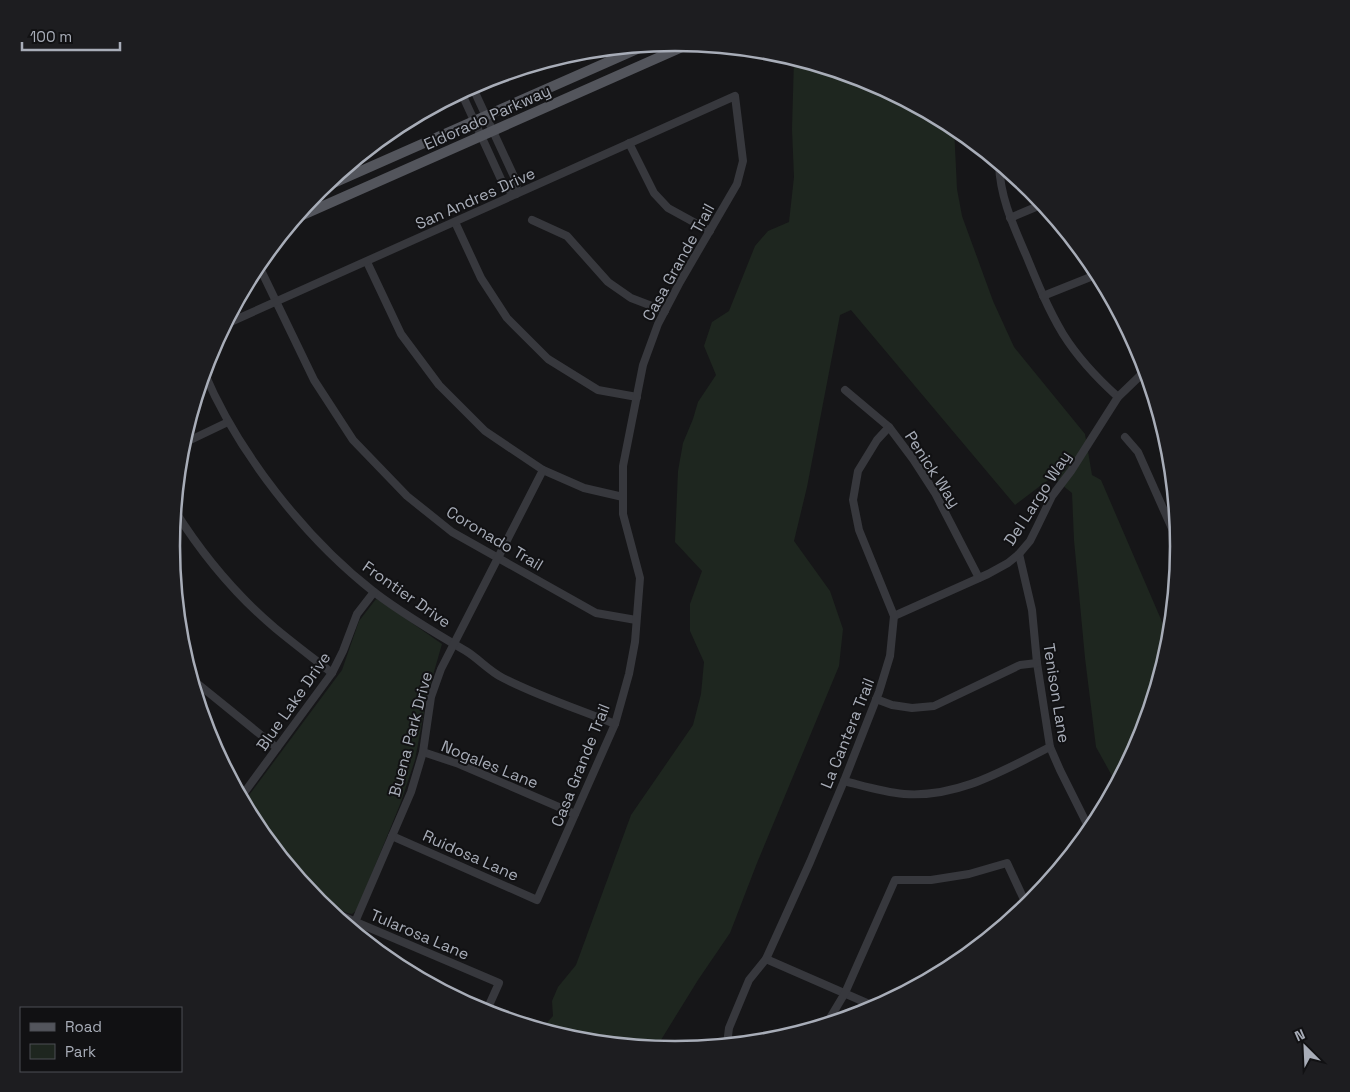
<svg xmlns="http://www.w3.org/2000/svg" width="1350" height="1092" viewBox="0 0 1350 1092" font-family="'Space Grotesk',sans-serif">
<rect width="100%" height="100%" fill="#161618"/>
<!-- green -->
<g fill="#1e261f">
<path d="M 794,58 L 868,81 L 954,127 L 957,189 L 962,216 L 993,301 L 1014,347 L 1085,434 L 1092,475 L 1101,480 L 1169,638 L 1169,645 L 1140,739 L 1116,783 L 1096,747 L 1085,658 L 1074,540 L 1072,493 L 1052,477 L 1015,505 L 851,310 L 840,315 L 807,487 L 794,541 L 830,591 L 843,629 L 839,666 L 757,863 L 730,933 L 698,980 L 656,1048 L 576,1040 L 541,1029 L 553,1016 L 552,1001 L 558,987 L 576,965 L 631,815 L 693,725 L 701,694 L 704,662 L 690,631 L 690,604 L 702,571 L 675,542 L 678,471 L 683,443 L 693,419 L 698,402 L 716,375 L 704,346 L 712,322 L 729,311 L 755,246 L 768,231 L 789,222 L 794,177 L 792,129 Z"/>
<path d="M 376,599 L 382,602 L 442,644 L 427,696 L 415,760 L 401,802 L 357,910 L 352,914 L 347,913 L 316,899 L 256,825 L 244,802 L 342,670 L 359,621 Z"/>
</g>
<g fill="none" stroke-linecap="round" stroke-linejoin="round">
<!-- minor -->
<g stroke="#37383d" stroke-width="8">
<path d="M 461,92 L 505,188 L 516,194 L 517,183 L 472,86"/>
<path d="M 629,143 L 654,193 L 668,208 L 710,231"/>
<path d="M 999,164 C 1000,197 1013,225 1026,255 C 1037,282 1048,309 1063,334 C 1078,358 1098,379 1118,397"/>
<path d="M 1010,218 L 1043,204"/>
<path d="M 532,220 L 567,236 L 608,282 L 631,298 L 665,311"/>
<path d="M 455,222 L 481,278 L 507,318 L 548,359 L 598,390 L 637,397"/>
<path d="M 367,262 L 401,334 L 439,385 L 485,431 L 543,470 L 584,488 L 623,497"/>
<path d="M 258,264 L 314,380 L 353,440 L 407,496 L 452,532 L 596,613 L 636,620"/>
<path d="M 1043,296 L 1098,274"/>
<path d="M 226,324 L 735,96 L 743,161 L 737,184 L 680,282 L 658,324 L 643,365 L 623,466 L 623,514 L 640,578 L 635,642 L 629,674 L 615,724 L 537,900 L 392,836"/>
<path d="M 204,372 C 238,453 305,538 374,592 C 403,614 435,633 466,651 C 479,659 489,671 503,678 C 538,696 578,709 615,724"/>
<path d="M 845,390 L 889,427 L 913,459 L 935,493 L 979,578"/>
<path d="M 1125,437 L 1138,452 L 1178,542"/>
<path d="M 182,444 L 228,422"/>
<path d="M 175,511 C 202,554 236,595 275,628 C 293,643 313,658 332,673"/>
<path d="M 1019,554 L 1032,610 L 1037,663 L 1050,747 L 1060,770 L 1090,830"/>
<path d="M 894,616 L 988,574 L 1008,563 L 1019,554 L 1030,541 L 1037,527 L 1052,496 L 1071,471 L 1118,397 L 1145,371"/>
<path d="M 191,676 L 198,684 L 277,748"/>
<path d="M 876,699 L 892,705 L 912,708 L 934,706 L 1020,665 L 1037,663"/>
<path d="M 423,752 L 459,764 L 575,814"/>
<path d="M 844,781 C 864,786 883,792 904,794 C 958,798 1004,770 1050,747"/>
<path d="M 241,797 L 332,673 L 343,651 L 357,614 L 374,592"/>
<path d="M 330,911 L 499,983 L 486,1012"/>
<path d="M 352,929 L 411,792 L 423,752 L 431,697 L 441,669 L 543,470"/>
<path d="M 766,959 L 876,1007"/>
<path d="M 953,965 L 953,966"/>
<path d="M 827,1023 L 845,993 L 895,880 L 931,880 L 969,874 L 1007,863 L 1027,906"/>
<path d="M 727,1044 L 729,1028 L 749,980 L 766,959 L 810,862 L 844,781 L 879,692 L 890,656 L 894,616 L 859,530 L 853,500 L 858,471 L 877,440 L 889,427"/>
</g>
<!-- major -->
<g stroke="#53555c" stroke-width="10">
<path d="M 320,189 L 644,46"/>
<path d="M 296,218 L 689,44"/>
</g>
</g>
<g text-anchor="middle" stroke-width="4" stroke-linejoin="round" paint-order="stroke">
<!-- street labels -->
<g font-size="16" fill="#a8adb8" stroke="#111113">
<text transform="translate(487 117) rotate(-24)" y="6">Eldorado Parkway</text>
<text transform="translate(475 198) rotate(-24)" y="6">San Andres Drive</text>
<text transform="translate(678 262) rotate(-61)" y="6">Casa Grande Trail</text>
<text transform="translate(933 469) rotate(57)" y="6">Penick Way</text>
<text transform="translate(1037 498) rotate(-57)" y="6">Del Largo Way</text>
<text transform="translate(495 538) rotate(31)" y="6">Coronado Trail</text>
<text transform="translate(407 594) rotate(35)" y="6">Frontier Drive</text>
<text transform="translate(1057 693) rotate(81)" y="6">Tenison Lane</text>
<text transform="translate(293 701) rotate(-55)" y="6">Blue Lake Drive</text>
<text transform="translate(847 733) rotate(-68)" y="6">La Cantera Trail</text>
<text transform="translate(410 734) rotate(-75)" y="6">Buena Park Drive</text>
<text transform="translate(490 764) rotate(22)" y="6">Nogales Lane</text>
<text transform="translate(580 765) rotate(-68)" y="6">Casa Grande Trail</text>
<text transform="translate(471 855) rotate(24)" y="6">Ruidosa Lane</text>
<text transform="translate(420 934) rotate(23)" y="6">Tularosa Lane</text>
</g>
</g>
<!-- crop -->
<path d="M0 0H1350V1092H0ZM180 546a495 495 0 1 1 990 0a495 495 0 1 1-990 0Z" fill="#1d1d20" fill-rule="evenodd"/>
<path fill="none" stroke="#a8adb8" stroke-width="2.5" d="M180 546a495 495 0 1 1 990 0a495 495 0 1 1-990 0Z"/>
<!-- legend -->
<rect x="20" y="1007" width="162" height="65" fill="#111113" stroke="#4d4f55"/>
<rect x="30" y="1023" width="25" height="8" fill="#53555c" stroke="#4d4f55"/>
<text x="65" y="1032" font-size="15" fill="#a8adb8">Road</text>
<rect x="30" y="1044" width="25" height="15" fill="#1e261f" stroke="#4d4f55"/>
<text x="65" y="1057" font-size="15" fill="#a8adb8">Park</text>
<!-- north arrow -->
<g transform="translate(1305 1047) rotate(336)" stroke="#111113" stroke-width="4" paint-order="stroke">
<path d="M0-4L9 19L0 12L-9 19Z" fill="#a8adb8"/>
<text y="-8" font-size="14" font-weight="bold" text-anchor="middle" fill="#a8adb8">N</text>
</g>
<!-- scale -->
<path d="M22 42v8h98v-8" fill="none" stroke="#a8adb8" stroke-width="2.5"/>
<text x="30" y="42" font-size="15" fill="#a8adb8" stroke="#111113" stroke-width="4" paint-order="stroke">100 m</text>
</svg>
